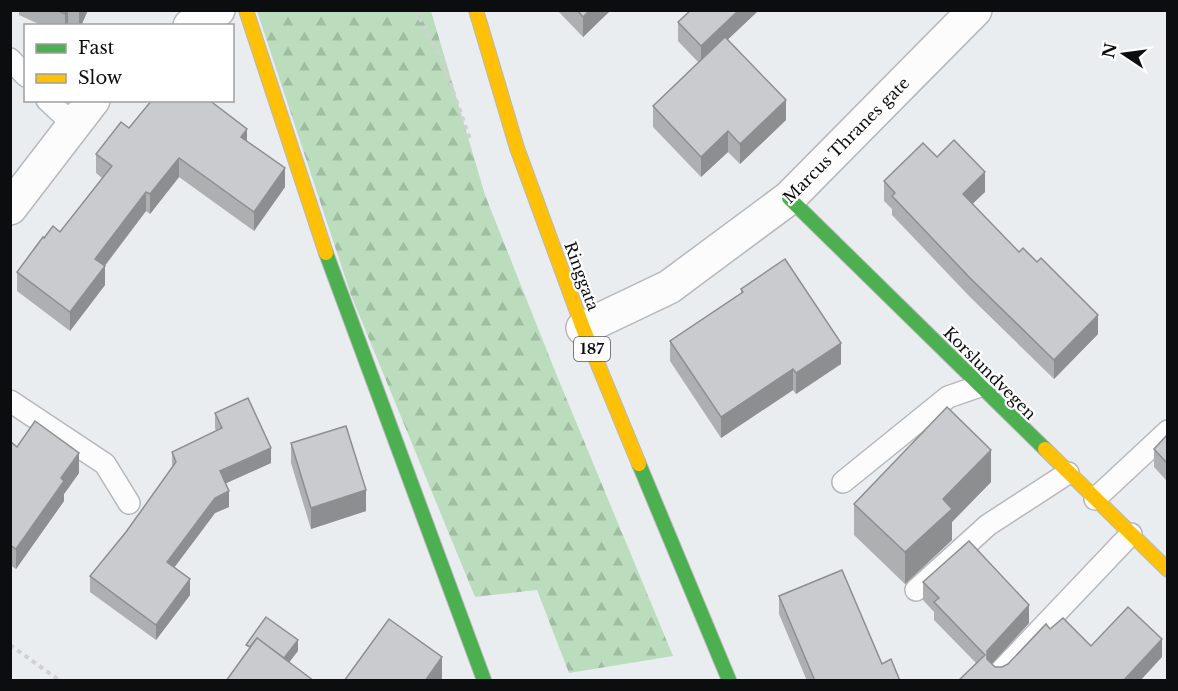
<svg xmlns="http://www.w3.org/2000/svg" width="1178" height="691" viewBox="0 0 1178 691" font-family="'Libre Baskerville',serif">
<defs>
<pattern id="forest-firs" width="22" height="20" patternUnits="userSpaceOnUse" patternTransform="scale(1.5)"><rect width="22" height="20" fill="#bbdcbd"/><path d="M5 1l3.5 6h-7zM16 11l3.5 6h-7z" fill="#a0bca1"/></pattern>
</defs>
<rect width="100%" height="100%" fill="#eaedf0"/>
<!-- forest -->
<path fill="url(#forest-firs)" d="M 257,11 L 431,11 L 485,195 L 557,376 L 673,656 L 569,673 L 537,590 L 475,597 L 351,295 Z"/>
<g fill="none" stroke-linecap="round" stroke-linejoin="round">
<defs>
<g id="lane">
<path d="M 10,59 L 26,76"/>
<path d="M 47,100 L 74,125"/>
<path d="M 10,401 L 105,464 L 129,503"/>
<path d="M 843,482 L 948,397 L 980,386"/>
<path d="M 1095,499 L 1168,431"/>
<path d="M 916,590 L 988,525 L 1068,473"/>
<path d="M 999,673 L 1131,534"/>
</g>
<g id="street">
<path d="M 190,26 L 218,10"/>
<path d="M 10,208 L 93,100"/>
<path d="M 583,328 L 669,287 L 789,198 L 975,10"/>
</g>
<g id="fast">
<path d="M 789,198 L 1045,449"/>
<path d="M 326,253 L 484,680"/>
<path d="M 639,464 L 729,680"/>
</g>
<g id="slow">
<path d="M 246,10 L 326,253"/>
<path d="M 476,10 L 517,148 L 583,328 L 639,464"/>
<path d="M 1045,449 L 1168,570"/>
</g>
</defs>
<!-- lane casing -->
<use href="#lane" stroke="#b6b8bb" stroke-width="24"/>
<!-- street casing -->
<use href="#street" stroke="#b6b8bb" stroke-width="36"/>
<!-- fast casing -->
<use href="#fast" stroke="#b6b8bb" stroke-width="16"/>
<!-- slow casing -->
<use href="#slow" stroke="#b6b8bb" stroke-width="16"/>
<!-- path -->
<g stroke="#d0d1d1" stroke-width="4" stroke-dasharray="4.5 4.5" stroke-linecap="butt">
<path d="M 415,10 L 442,60 L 471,142"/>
<path d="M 10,645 L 59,680"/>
</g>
<!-- lane -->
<use href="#lane" stroke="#fcfcfd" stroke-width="21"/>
<!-- street -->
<use href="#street" stroke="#fcfcfd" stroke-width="33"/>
<!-- fast -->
<use href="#fast" stroke="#4caf50" stroke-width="14"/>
<!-- slow -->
<use href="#slow" stroke="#ffc107" stroke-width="14"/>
</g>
<!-- wall -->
<g fill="#adafb1">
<path d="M 19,10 L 88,10 L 81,26 L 43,26 L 19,15 Z"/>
<path d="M 557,10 L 611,10 L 583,37 Z"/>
<path d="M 691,10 L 759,10 L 728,39 L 786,120 L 740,164 L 728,152 L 701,177 L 653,127 L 653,106 L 699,63 L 678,41 L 678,22 Z"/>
<path d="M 129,128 L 247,141 L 285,187 L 254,231 L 179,177 L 150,214 L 146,211 L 105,266 L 105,285 L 70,331 L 17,291 L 17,272 L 60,232 L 102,178 L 96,173 L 96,154 Z"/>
<path d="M 937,157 L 985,192 L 972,204 L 1098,334 L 1054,379 L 970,297 L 892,215 L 892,209 L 884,201 L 884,181 Z"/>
<path d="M 741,289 L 841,364 L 796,394 L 793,390 L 721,438 L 670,361 L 670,341 L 741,293 Z"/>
<path d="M 215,413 L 271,463 L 226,483 L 229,507 L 215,513 L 174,568 L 190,595 L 156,640 L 90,592 L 90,576 L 126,532 L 172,467 L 172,452 L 216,431 L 215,428 Z"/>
<path d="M 1167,435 L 1167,481 L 1154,467 L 1154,449 Z"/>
<path d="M 10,443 L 17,447 L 79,473 L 64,494 L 64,501 L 16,569 L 10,565 Z"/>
<path d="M 291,443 L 366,511 L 311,529 L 291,463 Z"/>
<path d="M 991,482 L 952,522 L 952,540 L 905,584 L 854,535 L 854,504 Z"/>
<path d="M 923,582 L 1029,623 L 992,664 L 995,667 L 1002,667 L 1008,664 L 1050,629 L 1091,646 L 1162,657 L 958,681 L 976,663 L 934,620 L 934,612 L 923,600 Z"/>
<path d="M 779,596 L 882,664 L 900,681 L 807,681 L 779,614 Z"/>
</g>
<!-- shaded-wall -->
<g fill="#8d8e90">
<path d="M 66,10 L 68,10 L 68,26 L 65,26 L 65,14 Z"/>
<path d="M 79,10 L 88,10 L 81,26 L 79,26 Z"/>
<path d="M 590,10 L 611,10 L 583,37 L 583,17 Z"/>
<path d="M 739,10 L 759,10 L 701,65 L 701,46 Z"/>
<path d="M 786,100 L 786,120 L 740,164 L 740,144 Z"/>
<path d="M 247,129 L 247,148 L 241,137 Z"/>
<path d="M 728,131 L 728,152 L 701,177 L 701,157 Z"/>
<path d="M 179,158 L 179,177 L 150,214 L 150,194 Z"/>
<path d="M 285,168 L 285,187 L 254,231 L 254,212 Z"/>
<path d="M 985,172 L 985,192 L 963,213 L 963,194 Z"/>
<path d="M 146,192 L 146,211 L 95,278 L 95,259 Z"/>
<path d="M 105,266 L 105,285 L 70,331 L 70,312 Z"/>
<path d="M 1098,315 L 1098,334 L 1054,379 L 1054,360 Z"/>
<path d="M 841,343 L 841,364 L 796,394 L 796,373 Z"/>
<path d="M 793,369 L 793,390 L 721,438 L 721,417 Z"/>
<path d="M 271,448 L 271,463 L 220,486 L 220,471 Z"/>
<path d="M 991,450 L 991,482 L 952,522 L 952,540 L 905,584 L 905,552 L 943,499 Z"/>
<path d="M 79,453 L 79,473 L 64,494 L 64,501 L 16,569 L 16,549 L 61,478 Z"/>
<path d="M 366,490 L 366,511 L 311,529 L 311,508 Z"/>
<path d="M 229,491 L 229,507 L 215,513 L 167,577 L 167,562 L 215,498 Z"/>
<path d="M 190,579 L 190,595 L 156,640 L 156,625 Z"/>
<path d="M 1029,605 L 1029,623 L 987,669 L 987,651 Z"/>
<path d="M 1162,639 L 1162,657 L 1140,681 L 1123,681 Z"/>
<path d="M 298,640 L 298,651 L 277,678 L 277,667 Z"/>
<path d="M 442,657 L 442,681 L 425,681 Z"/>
</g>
<!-- building -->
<g fill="#c9cbce" stroke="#8d8e90" stroke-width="1.5">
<path d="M 57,10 L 66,10 L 65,14 Z"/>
<path d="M 577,10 L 590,10 L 583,17 Z"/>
<path d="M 691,10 L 739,10 L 701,46 L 678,22 Z"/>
<path d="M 725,37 L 786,100 L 740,144 L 728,131 L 701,157 L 653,106 Z"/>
<path d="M 152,100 L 209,100 L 247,129 L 241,137 L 285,168 L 254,212 L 179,158 L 150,194 L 146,192 L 95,259 L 105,266 L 70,312 L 17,272 L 43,237 L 44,238 L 53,226 L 60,232 L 112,166 L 96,154 L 121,122 L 129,128 Z"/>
<path d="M 954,140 L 985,172 L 963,194 L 1019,252 L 1023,248 L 1037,262 L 1041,258 L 1098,315 L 1054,360 L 970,278 L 892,196 L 895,193 L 884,181 L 923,143 L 937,157 Z"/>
<path d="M 785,259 L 841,343 L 796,373 L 793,369 L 721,417 L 670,341 L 743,292 L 741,289 Z"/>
<path d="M 248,398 L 271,448 L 220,471 L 229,491 L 215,498 L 167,562 L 190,579 L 156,625 L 90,576 L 126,532 L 176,462 L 172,452 L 222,428 L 215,413 Z"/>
<path d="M 947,407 L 991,450 L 943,499 L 952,509 L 905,552 L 854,504 Z"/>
<path d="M 35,421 L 79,453 L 61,478 L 64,481 L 16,549 L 10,545 L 10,443 L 11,442 L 17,447 Z"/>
<path d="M 346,426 L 366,490 L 311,508 L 291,443 Z"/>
<path d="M 1167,435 L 1167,463 L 1154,449 Z"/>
<path d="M 969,541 L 1029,605 L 987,651 L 987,659 L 995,667 L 1002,667 L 1008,664 L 1046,624 L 1050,629 L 1063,618 L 1091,646 L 1128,607 L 1162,639 L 1123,681 L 958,681 L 985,655 L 934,602 L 939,598 L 923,582 Z"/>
<path d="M 842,570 L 882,664 L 891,659 L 900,681 L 815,681 L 779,596 Z"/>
<path d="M 266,617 L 298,640 L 284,658 L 257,638 L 250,647 L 246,645 Z"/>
<path d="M 389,619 L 442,657 L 425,681 L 344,681 Z"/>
<path d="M 257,638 L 314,681 L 226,681 Z"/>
</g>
<g text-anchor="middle" stroke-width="4.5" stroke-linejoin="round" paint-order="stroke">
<!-- shield labels -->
<rect fill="#fff" stroke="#555657" stroke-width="1.5" x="574" y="337" width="36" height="24" rx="4.5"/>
<g font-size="15" font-weight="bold" fill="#0c0d0f">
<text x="592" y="354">187</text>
</g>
<!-- street labels -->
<g font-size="16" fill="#0c0d0f" stroke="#fff">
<text transform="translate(846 140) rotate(-45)" y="6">Marcus Thranes gate</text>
<text transform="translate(582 276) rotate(70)" y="6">Ringgata</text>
<text transform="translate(990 373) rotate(45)" y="6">Korslundvegen</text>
</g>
</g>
<!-- border -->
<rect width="1178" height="691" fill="none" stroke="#0c0d0f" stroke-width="24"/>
<!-- legend -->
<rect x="24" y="24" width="210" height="78" fill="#ffffff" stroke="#9e9e9f" stroke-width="1.5"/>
<rect x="36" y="44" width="30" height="9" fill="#4caf50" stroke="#9e9e9f" stroke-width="1.5"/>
<text x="78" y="54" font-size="18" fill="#0c0d0f">Fast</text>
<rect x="36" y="74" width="30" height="9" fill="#ffc107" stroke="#9e9e9f" stroke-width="1.5"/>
<text x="78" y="84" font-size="18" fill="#0c0d0f">Slow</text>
<!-- north arrow -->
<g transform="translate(1124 54) rotate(283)" stroke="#ffffff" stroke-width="4.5" paint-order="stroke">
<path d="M0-4.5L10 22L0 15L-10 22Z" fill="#0c0d0f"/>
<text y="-9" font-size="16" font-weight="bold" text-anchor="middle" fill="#0c0d0f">N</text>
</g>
</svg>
